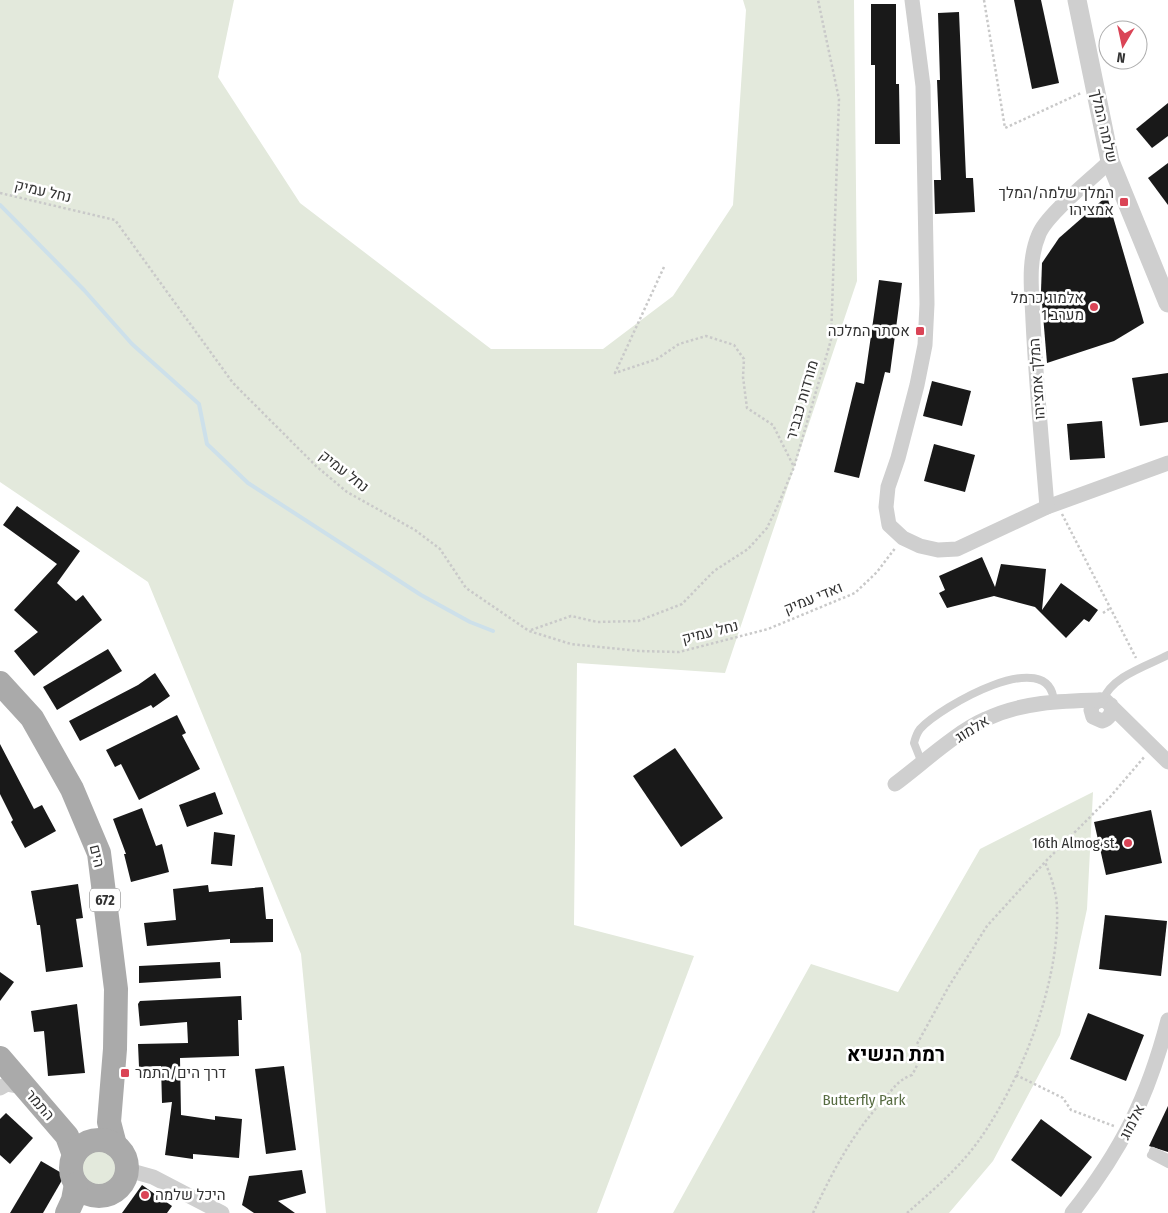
<svg xmlns="http://www.w3.org/2000/svg" width="1168" height="1213" viewBox="0 0 1168 1213" font-family="'Fira Sans Condensed',Heebo,sans-serif">
<rect width="100%" height="100%" fill="#fff"/>
<!-- green -->
<g fill="#e3e9dc">
<path d="M 0,0 L 234,0 L 218,77 L 300,203 L 491,349 L 603,349 L 673,296 L 733,205 L 746,10 L 743,0 L 854,0 L 857,281 L 725,673 L 577,663 L 574,925 L 694,956 L 597,1213 L 326,1213 L 301,954 L 148,582 L 0,482 Z"/>
<path d="M 1093,792 L 1087,909 L 1060,1035 L 993,1161 L 949,1213 L 673,1213 L 811,964 L 898,992 L 980,849 Z"/>
<circle cx="99" cy="1169" r="19"/>
</g>
<g fill="none" stroke-linecap="round" stroke-linejoin="round">
<!-- stream -->
<path stroke="#cde0ea" stroke-width="4" d="M 0,205 L 84,290 L 132,344 L 199,404 L 207,444 L 248,483 L 421,595 L 470,622 L 493,631"/>
</g>
<!-- building -->
<g fill="#191919">
<path d="M 1014,0 L 1041,0 L 1059,83 L 1032,89 Z"/>
<path d="M 871,4 L 896,4 L 896,84 L 899,84 L 900,144 L 875,144 L 875,65 L 871,65 Z"/>
<path d="M 959,12 L 966,178 L 973,178 L 975,212 L 935,214 L 934,180 L 941,180 L 937,80 L 940,80 L 938,13 Z"/>
<path d="M 1168,103 L 1168,136 L 1152,148 L 1136,129 Z"/>
<path d="M 1168,163 L 1168,205 L 1148,178 Z"/>
<path d="M 1107,196 L 1144,323 L 1114,341 L 1047,363 L 1041,291 L 1042,263 L 1059,238 Z"/>
<path d="M 879,280 L 902,283 L 890,373 L 885,372 L 859,478 L 834,472 L 856,382 L 864,384 Z"/>
<path d="M 1168,373 L 1168,422 L 1140,426 L 1132,378 Z"/>
<path d="M 932,381 L 971,391 L 962,426 L 923,416 Z"/>
<path d="M 1102,421 L 1105,458 L 1070,460 L 1067,424 Z"/>
<path d="M 934,444 L 975,455 L 965,492 L 924,481 Z"/>
<path d="M 17,506 L 80,551 L 57,583 L 76,601 L 83,595 L 102,620 L 34,676 L 14,651 L 38,632 L 14,610 L 57,564 L 3,525 Z"/>
<path d="M 982,557 L 995,587 L 1001,564 L 1046,569 L 1042,610 L 1061,583 L 1098,610 L 1089,622 L 1084,619 L 1066,638 L 1035,607 L 994,596 L 947,608 L 939,593 L 945,590 L 939,576 Z"/>
<path d="M 108,649 L 122,671 L 57,710 L 43,687 Z"/>
<path d="M 155,673 L 170,696 L 153,708 L 151,705 L 80,741 L 69,721 L 138,685 Z"/>
<path d="M 177,715 L 186,733 L 182,735 L 200,769 L 139,800 L 121,764 L 115,767 L 106,750 Z"/>
<path d="M 0,744 L 34,809 L 42,805 L 56,831 L 25,848 L 11,822 L 13,820 L 0,794 Z"/>
<path d="M 675,748 L 723,818 L 681,847 L 633,776 Z"/>
<path d="M 215,792 L 223,814 L 187,827 L 179,805 Z"/>
<path d="M 142,808 L 156,846 L 162,844 L 169,872 L 131,882 L 124,854 L 126,854 L 113,819 Z"/>
<path d="M 1151,810 L 1162,863 L 1106,875 L 1094,822 Z"/>
<path d="M 214,832 L 235,835 L 232,866 L 211,864 Z"/>
<path d="M 78,884 L 83,918 L 76,919 L 83,967 L 46,972 L 40,925 L 37,925 L 31,891 Z"/>
<path d="M 208,885 L 209,892 L 263,887 L 266,919 L 273,919 L 273,942 L 230,943 L 230,939 L 147,946 L 144,923 L 176,920 L 173,889 Z"/>
<path d="M 1105,915 L 1167,921 L 1161,976 L 1099,969 Z"/>
<path d="M 220,962 L 221,978 L 139,983 L 139,966 Z"/>
<path d="M 0,972 L 14,982 L 0,1001 Z"/>
<path d="M 241,996 L 242,1020 L 238,1020 L 239,1056 L 180,1058 L 181,1115 L 215,1120 L 215,1116 L 242,1119 L 239,1158 L 193,1154 L 193,1159 L 165,1155 L 172,1102 L 162,1103 L 161,1066 L 139,1067 L 138,1044 L 188,1043 L 187,1022 L 140,1026 L 138,1004 L 140,1001 Z"/>
<path d="M 77,1004 L 85,1073 L 48,1076 L 44,1031 L 34,1032 L 31,1011 Z"/>
<path d="M 1088,1013 L 1144,1035 L 1126,1081 L 1070,1059 Z"/>
<path d="M 284,1066 L 296,1150 L 266,1154 L 255,1069 Z"/>
<path d="M 1168,1106 L 1168,1152 L 1149,1146 Z"/>
<path d="M 6,1113 L 33,1138 L 10,1164 L 0,1155 L 0,1119 Z"/>
<path d="M 1041,1119 L 1092,1157 L 1061,1197 L 1011,1160 Z"/>
<path d="M 41,1161 L 65,1175 L 43,1213 L 10,1213 Z"/>
<path d="M 302,1170 L 306,1193 L 278,1201 L 295,1213 L 254,1213 L 242,1205 L 249,1176 Z"/>
<path d="M 142,1185 L 172,1206 L 167,1213 L 122,1213 Z"/>
</g>
<g fill="none" stroke-linecap="round" stroke-linejoin="round">
<!-- path -->
<g stroke="#c9c9c9" stroke-width="2.5" stroke-dasharray="2.5 2.5" stroke-linecap="butt">
<path d="M 984,0 L 1005,128 L 1081,93"/>
<path d="M 0,193 L 115,220 L 233,383 L 316,466 L 347,492 L 415,530 L 440,549 L 466,588 L 529,631 L 571,644 L 639,651 L 679,652 L 768,629 L 855,593 L 877,572 L 896,547"/>
<path d="M 664,267 L 615,373 L 657,359 L 679,344 L 706,336 L 734,345 L 744,359 L 743,377 L 747,408 L 773,425 L 794,467"/>
<path d="M 1062,514 L 1136,658"/>
<path d="M 1103,613 L 1109,609"/>
<path d="M 531,630 L 571,616 L 597,622 L 638,621 L 682,604 L 714,571 L 748,549 L 767,528 L 779,503 L 794,467 L 831,340 L 839,99 L 818,0"/>
<path d="M 1016,1075 L 1063,1098 L 1071,1110 L 1114,1126"/>
<path d="M 813,1213 C 834,1169 851,1136 884,1099 C 893,1089 899,1079 912,1075 C 919,1063 921,1057 917,1044 L 949,986 L 987,926 L 1045,862 L 1110,797 L 1145,756"/>
<path d="M 907,1213 C 931,1192 958,1169 977,1143 C 1020,1084 1060,983 1057,909 C 1057,893 1051,877 1045,862"/>
</g>
<!-- service -->
<g stroke="#cfcfcf" stroke-width="8">
<path d="M 1103,700 C 1112,676 1147,666 1168,655"/>
<path d="M 922,763 L 914,743 C 915,739 917,733 920,729 C 940,707 1050,643 1054,702"/>
<path d="M 1153,1151 L 1168,1158"/>
<path d="M 1151,1155 L 1168,1164"/>
</g>
<!-- minor -->
<g stroke="#cfcfcf" stroke-width="15">
<path d="M 912,0 L 923,86 L 927,304 L 925,345 L 917,385 L 898,458 L 888,487 L 886,507 L 889,525 L 903,538 L 920,546 L 938,550 L 957,549 L 1047,507 L 1168,463"/>
<path d="M 1047,507 C 1042,445 1036,383 1033,321 C 1032,292 1027,262 1039,234 C 1047,214 1093,178 1110,161"/>
<path d="M 1111,705 C 1113,713 1109,719 1102,721 L 1093,717 L 1091,710 L 1093,704 L 1100,700 L 1106,701 L 1168,762"/>
<path d="M 895,784 C 922,764 956,732 986,719 C 1022,702 1060,701 1100,700"/>
<path d="M 0,1088 L 7,1084 L 24,1087"/>
<path d="M 128,1170 L 153,1177 L 222,1213"/>
<path d="M 1072,1213 C 1122,1150 1148,1097 1168,1020"/>
</g>
<!-- tertiary -->
<path stroke="#cfcfcf" stroke-width="19" d="M 1077,0 L 1110,161 L 1168,303"/>
<!-- primary -->
<g stroke="#aaa" stroke-width="24">
<path d="M 0,683 L 32,718 L 72,789 L 99,853 L 116,989 L 115,1049 L 109,1122 L 115,1145"/>
<path d="M 0,1058 L 67,1136 L 74,1155"/>
<circle cx="99" cy="1168" r="28"/>
<path d="M 67,1213 L 73,1200 L 76,1184"/>
</g>
</g>
<!-- markers -->
<g fill="#da4456" stroke="#fff" stroke-width="2">
<rect x="1119" y="197" width="10" height="10" rx="2.5"/>
<circle cx="1094" cy="307" r="5"/>
<rect x="915" y="326" width="10" height="10" rx="2.5"/>
<circle cx="1128" cy="843" r="5"/>
<rect x="120" y="1068" width="10" height="10" rx="2.5"/>
<circle cx="145" cy="1195" r="5"/>
</g>
<g text-anchor="middle" stroke-width="5" stroke-linejoin="round" paint-order="stroke">
<!-- shield labels -->
<rect fill="#fff" stroke="#707070" stroke-width="1" x="90" y="888.5" width="30" height="23" rx="4"/>
<g font-size="14" font-weight="bold" fill="#323232">
<text x="105" y="905">672</text>
</g>
<!-- street labels -->
<g font-size="15" fill="#323232" stroke="#fff">
<text transform="translate(1104 126) rotate(77)" y="5">שלמה המלך</text>
<text transform="translate(43 191) rotate(13)" y="5">נחל עמיק</text>
<text transform="translate(1037 379) rotate(-94)" y="5">המלך אמציהו</text>
<text transform="translate(802 400) rotate(-74)" y="5">מורדות כבביר</text>
<text transform="translate(344 471) rotate(38)" y="5">נחל עמיק</text>
<text transform="translate(813 598) rotate(-22)" y="5">ואדי עמיק</text>
<text transform="translate(710 632) rotate(-14)" y="5">נחל עמיק</text>
<text transform="translate(972 729) rotate(-32)" y="5">אלמוג</text>
<text transform="translate(97 856) rotate(76)" y="5">הים</text>
<text transform="translate(40 1105) rotate(49)" y="5">התמר</text>
<text transform="translate(1132 1122) rotate(-63)" y="5">אלמוג</text>
</g>
<!-- poi labels -->
<g font-size="15" fill="#323232" stroke="#fff" text-anchor="end">
<text x="1114" y="198">המלך שלמה/המלך<tspan x="1114" dy="17">אמציהו</tspan></text>
<text x="1084" y="303">אלמוג כרמל<tspan x="1084" dy="17">מערב 1</tspan></text>
<text x="910" y="336">אסתר המלכה</text>
<text x="1118" y="848">16th Almog st.</text>
<text x="135" y="1078" text-anchor="start">דרך הים/התמר</text>
<text x="155" y="1200" text-anchor="start">היכל שלמה</text>
</g>
<!-- park labels -->
<g font-size="15" fill="#576c42" stroke="#fff">
<text x="864" y="1105">Butterfly Park</text>
</g>
<!-- district labels -->
<g font-size="20" font-weight="bold" fill="#000" stroke="#fff">
<text x="896" y="1061">רמת הנשיא</text>
</g>
</g>
<!-- north arrow -->
<g transform="translate(1123 45) rotate(189)"><circle r="24" fill="#ffffff" stroke="#adadad"/>
<path d="M0-4L9 19L0 12L-9 19Z" fill="#da4456"/>
<text y="-8" font-size="14" font-weight="bold" text-anchor="middle" fill="#323232">N</text>
</g>
</svg>
